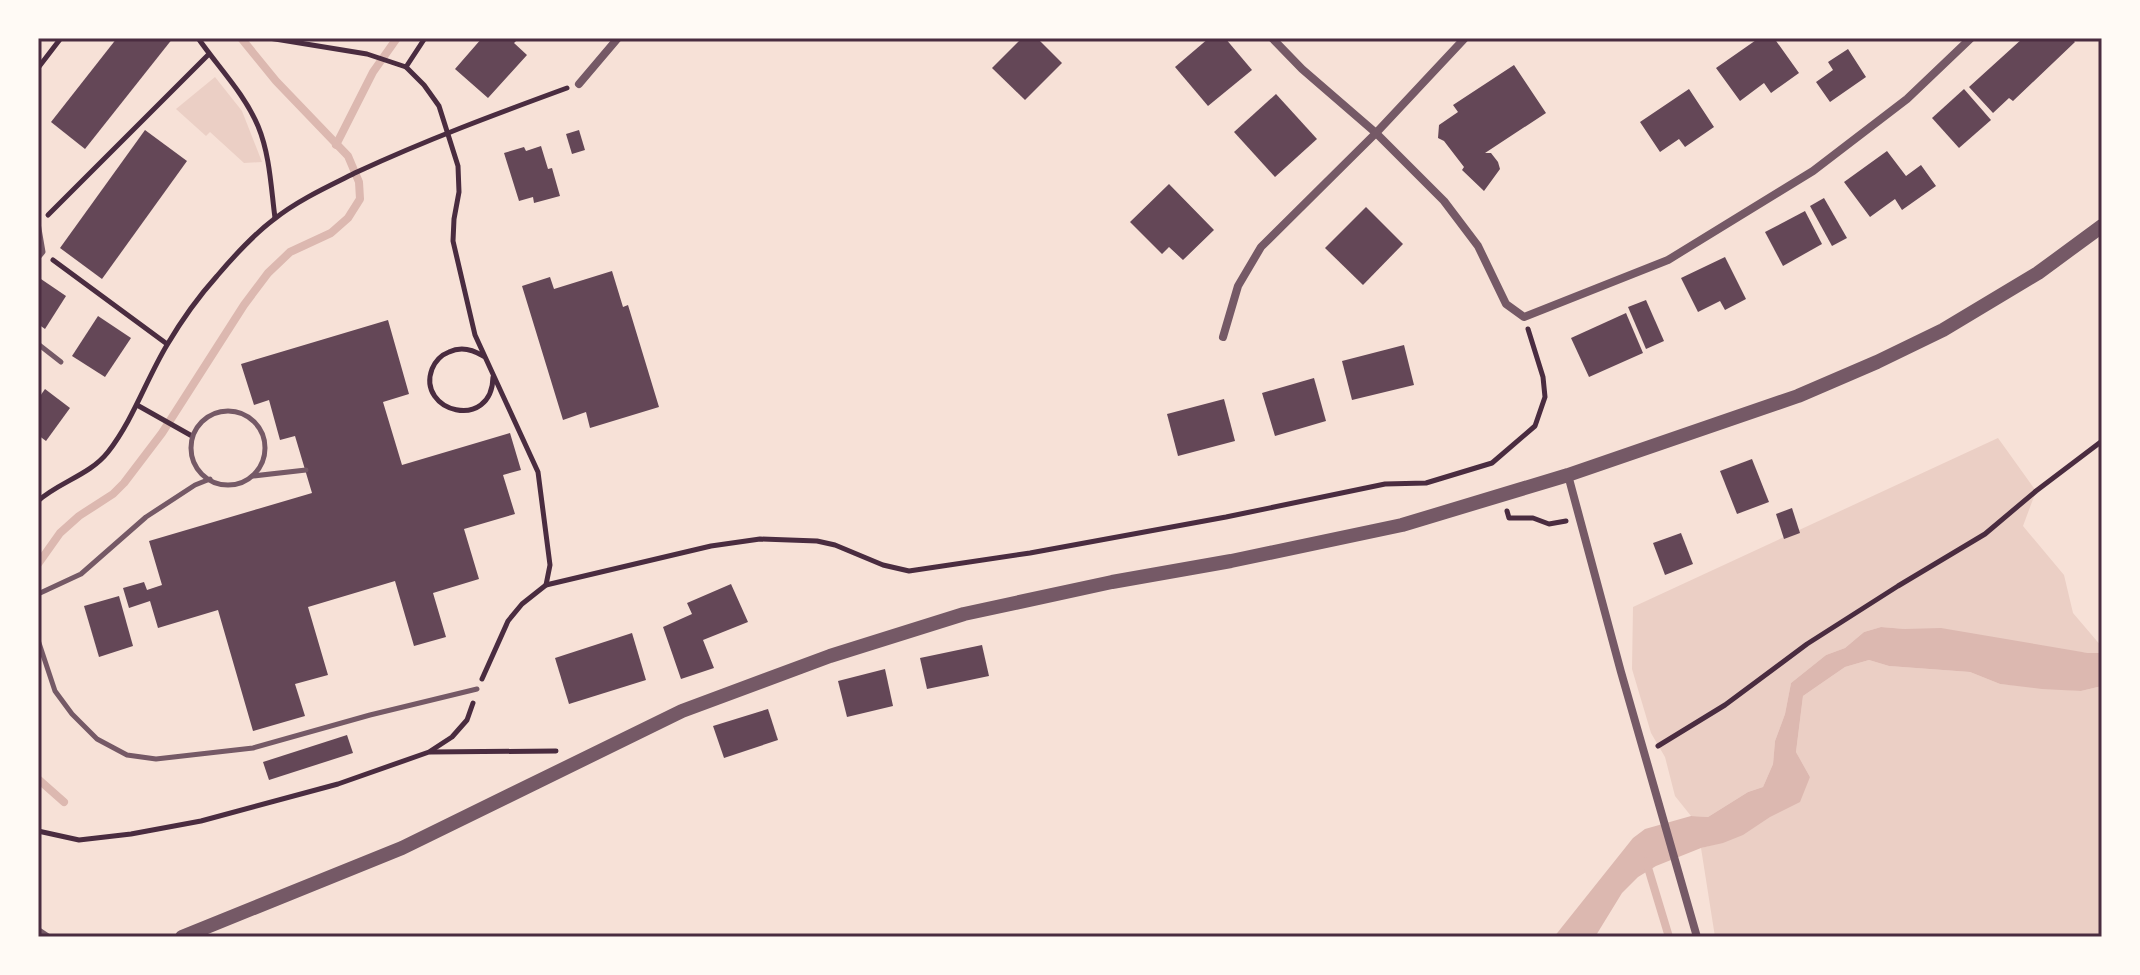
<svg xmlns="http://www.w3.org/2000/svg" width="2140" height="975" viewBox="0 0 2140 975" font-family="'Nunito Sans',sans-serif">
<rect width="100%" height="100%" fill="#f7e1d7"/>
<!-- green -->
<g fill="#ebcfc5">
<path d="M 215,77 L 242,111 L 262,162 L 244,163 L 210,132 L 206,136 L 176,109 Z"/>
<path d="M 1998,438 L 2036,491 L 2023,526 L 2064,575 L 2073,613 L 2102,647 L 2102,653 L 2088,653 L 1905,629 L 1881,627 L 1864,632 L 1845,648 L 1826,655 L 1791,683 L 1785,714 L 1775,741 L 1773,764 L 1763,787 L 1748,792 L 1708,817 L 1691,816 L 1675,796 L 1665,757 L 1651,733 L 1632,669 L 1633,607 Z"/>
<path d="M 1869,660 L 1889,666 L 1970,672 L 2000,684 L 2081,691 L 2102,686 L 2102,937 L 1715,937 L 1701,848 C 1755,836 1772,814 1810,777 L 1796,752 L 1803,696 L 1845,667 Z"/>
</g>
<!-- water -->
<path fill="#dcb8b0" d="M 1881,627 L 1905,629 L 1941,628 L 2088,653 L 2102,653 L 2102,686 L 2081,691 L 2042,689 L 2000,684 L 1970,672 L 1889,666 L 1869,660 L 1845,667 L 1803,696 L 1796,752 L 1810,777 L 1800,802 L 1770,817 L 1743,835 L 1723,843 L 1701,848 L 1656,866 L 1638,877 L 1622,893 L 1595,937 L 1554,937 L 1633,838 L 1645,829 L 1691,816 L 1708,817 L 1748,792 L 1763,787 L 1773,764 L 1775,741 L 1785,714 L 1791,683 L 1826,655 L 1845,648 L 1864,632 Z"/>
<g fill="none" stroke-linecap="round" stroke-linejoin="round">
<!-- stream -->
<g stroke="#dcb8b0" stroke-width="8">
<path d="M 336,145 L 373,72 L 397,38"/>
<path d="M 38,564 L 60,533 L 79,516 L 113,494 L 124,483 L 162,433 L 244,305 L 268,273 L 290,252 L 331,233 L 348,218 L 360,199 L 359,182 L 348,156 L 276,81 L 241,38"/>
<path d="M 38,779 L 64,802"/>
<path d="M 1646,861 L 1669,937"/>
</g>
</g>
<!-- building -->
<g fill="#644757">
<path d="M 117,38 L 173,38 L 85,149 L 51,122 Z"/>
<path d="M 482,38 L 519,38 L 514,43 L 527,55 L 488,98 L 455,69 Z"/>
<path d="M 1022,38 L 1037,38 L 1062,63 L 1025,100 L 992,68 Z"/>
<path d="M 1209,38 L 1225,38 L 1252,70 L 1208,106 L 1175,67 Z"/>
<path d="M 1759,38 L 1774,38 L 1799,73 L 1771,93 L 1764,83 L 1740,101 L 1716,68 Z"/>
<path d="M 2023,38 L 2071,38 L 2075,42 L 2013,101 L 2009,98 L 1993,113 L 1969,87 Z"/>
<path d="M 1848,49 L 1866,77 L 1830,102 L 1816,82 L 1833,70 L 1828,62 Z"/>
<path d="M 1514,65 L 1546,113 L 1485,153 L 1491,153 L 1498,162 L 1500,169 L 1484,191 L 1462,170 L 1464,167 L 1444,141 L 1438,138 L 1439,125 L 1458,112 L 1453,105 Z"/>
<path d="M 1689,89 L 1714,127 L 1685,147 L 1679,139 L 1660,152 L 1640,122 Z"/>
<path d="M 1964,89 L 1991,120 L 1959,148 L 1932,118 Z"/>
<path d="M 1276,94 L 1317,139 L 1275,177 L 1234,132 Z"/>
<path d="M 145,130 L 187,161 L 102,279 L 60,248 Z"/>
<path d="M 579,130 L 585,150 L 572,154 L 566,134 Z"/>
<path d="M 541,146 L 548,169 L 552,168 L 560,196 L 534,203 L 533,197 L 519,201 L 504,153 L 524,147 L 526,151 Z"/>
<path d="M 1887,151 L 1906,176 L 1921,165 L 1936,186 L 1902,210 L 1895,199 L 1870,217 L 1844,182 Z"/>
<path d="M 1169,184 L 1214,230 L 1183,260 L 1169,247 L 1162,254 L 1130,222 Z"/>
<path d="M 1824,198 L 1847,238 L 1832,246 L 1810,206 Z"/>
<path d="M 1366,207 L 1403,244 L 1363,285 L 1325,248 Z"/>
<path d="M 1805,211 L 1822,244 L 1783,266 L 1765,232 Z"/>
<path d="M 1725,257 L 1746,299 L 1725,310 L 1720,301 L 1698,312 L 1681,278 Z"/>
<path d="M 612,271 L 623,307 L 628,305 L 659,407 L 590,428 L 586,412 L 563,420 L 522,286 L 550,277 L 554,289 Z"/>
<path d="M 38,277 L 66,296 L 45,329 L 38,324 Z"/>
<path d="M 1646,300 L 1664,341 L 1646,349 L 1628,307 Z"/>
<path d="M 1626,313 L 1643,353 L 1589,377 L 1571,338 Z"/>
<path d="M 98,316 L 131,338 L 105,377 L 72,356 Z"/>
<path d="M 388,320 L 409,394 L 383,402 L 402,465 L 510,433 L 521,470 L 503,475 L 515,514 L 464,529 L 479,579 L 433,593 L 446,637 L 414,646 L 395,581 L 308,607 L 328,675 L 295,684 L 305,716 L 253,731 L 218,610 L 158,628 L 150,601 L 129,608 L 123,588 L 144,582 L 147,590 L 162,585 L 149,541 L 312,493 L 295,436 L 280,440 L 269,400 L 254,405 L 241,364 Z"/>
<path d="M 1404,345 L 1414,385 L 1352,400 L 1342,361 Z"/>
<path d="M 1314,378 L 1326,421 L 1275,436 L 1262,393 Z"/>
<path d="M 45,389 L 70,408 L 46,441 L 38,435 L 38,399 Z"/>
<path d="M 1224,399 L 1235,441 L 1178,456 L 1167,414 Z"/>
<path d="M 1752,459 L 1769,502 L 1737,514 L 1720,471 Z"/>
<path d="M 1792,508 L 1800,533 L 1784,539 L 1776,514 Z"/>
<path d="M 1681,533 L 1693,564 L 1665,575 L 1653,543 Z"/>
<path d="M 731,584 L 748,622 L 703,640 L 714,668 L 681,679 L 663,627 L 692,614 L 687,603 Z"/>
<path d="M 119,596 L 133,646 L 99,657 L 84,606 Z"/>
<path d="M 632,633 L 646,680 L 569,704 L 555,658 Z"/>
<path d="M 982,645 L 989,676 L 927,689 L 920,658 Z"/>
<path d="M 885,669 L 893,706 L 847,717 L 838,681 Z"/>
<path d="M 768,709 L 778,740 L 724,758 L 713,726 Z"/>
<path d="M 347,735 L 353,753 L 269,780 L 263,762 Z"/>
</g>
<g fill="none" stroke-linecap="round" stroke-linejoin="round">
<!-- path -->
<g stroke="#4a2c40" stroke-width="5">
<path d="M 198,38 C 218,67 244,93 258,126 C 270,155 271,188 275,218"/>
<path d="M 269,38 L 367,54 L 406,67"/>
<path d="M 425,38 L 406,67 L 424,85 L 439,106 L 458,166 L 459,192 L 454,219 L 453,241 L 475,335 L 538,472 L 550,565 L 546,585"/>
<path d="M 38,68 L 61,38"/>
<path d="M 48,215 L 209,54"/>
<path d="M 53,260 L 167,344"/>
<path d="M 483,356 C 472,349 461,346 449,352 C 441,355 435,362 432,369 C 416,412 492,432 493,377"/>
<path d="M 137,405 L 192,436"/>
<path d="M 38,501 C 59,482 90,475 108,452 C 133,420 146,380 167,345 C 180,323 199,296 217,276 C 234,256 252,236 273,220 C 298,200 329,186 357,172 C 426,140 496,114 567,88"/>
<path d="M 1507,511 L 1509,518 L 1533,518 L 1549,524 L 1566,521"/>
<path d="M 482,679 L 508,621 L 522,604 L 546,585 L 711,546 L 760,539 L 817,541 L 835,545 L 883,565 L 909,571 L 1030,553 L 1226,517 L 1385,484 L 1426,483 L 1492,463 L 1535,426 L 1545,397 L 1543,377 L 1528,329"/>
<path d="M 1658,746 L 1725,705 L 1807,644 L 1898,586 L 1985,534 L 2036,491 L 2102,441"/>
<path d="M 430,752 L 556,751"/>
<path d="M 38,831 L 79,840 L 131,834 L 201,821 L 338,784 L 429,752 L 452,737 L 467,720 L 473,703"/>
</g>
<!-- service -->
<g stroke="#755966" stroke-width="5">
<path d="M 38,223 L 43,252 L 38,258"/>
<path d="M 38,344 L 61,362"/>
<circle cx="228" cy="448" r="37"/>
<path d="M 253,476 L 306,470"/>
<path d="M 38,594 L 81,574 L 146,517 L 195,485 L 210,479"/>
<path d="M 38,640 L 55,691 L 72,714 L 97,739 L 127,755 L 156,759 L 253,748 L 370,715 L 477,689"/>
</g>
<!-- minor -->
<g stroke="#755966" stroke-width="8">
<path d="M 1272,38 L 1302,69 L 1376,133 L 1444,201 L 1478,246 L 1506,304 L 1524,317 L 1668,260 L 1813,171 L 1907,99 L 1971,38"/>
<path d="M 579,84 L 618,38"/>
<path d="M 1223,337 L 1238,286 L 1261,247 L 1376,133 L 1465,38"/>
<path d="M 1568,475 L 1621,672 L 1697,937"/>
<path d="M 38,931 L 47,937"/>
</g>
<!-- tertiary -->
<path stroke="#755966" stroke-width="14" d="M 182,937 L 402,848 L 682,711 L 830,656 L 964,614 L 1112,582 L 1231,561 L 1402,525 L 1568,475 L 1798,396 L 1877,362 L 1943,330 L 2038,273 L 2102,226"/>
</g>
<!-- border -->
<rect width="2140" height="975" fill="none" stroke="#fffaf5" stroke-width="80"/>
<rect x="40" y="40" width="2060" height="895" fill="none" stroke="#4a2c40" stroke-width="3"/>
</svg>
